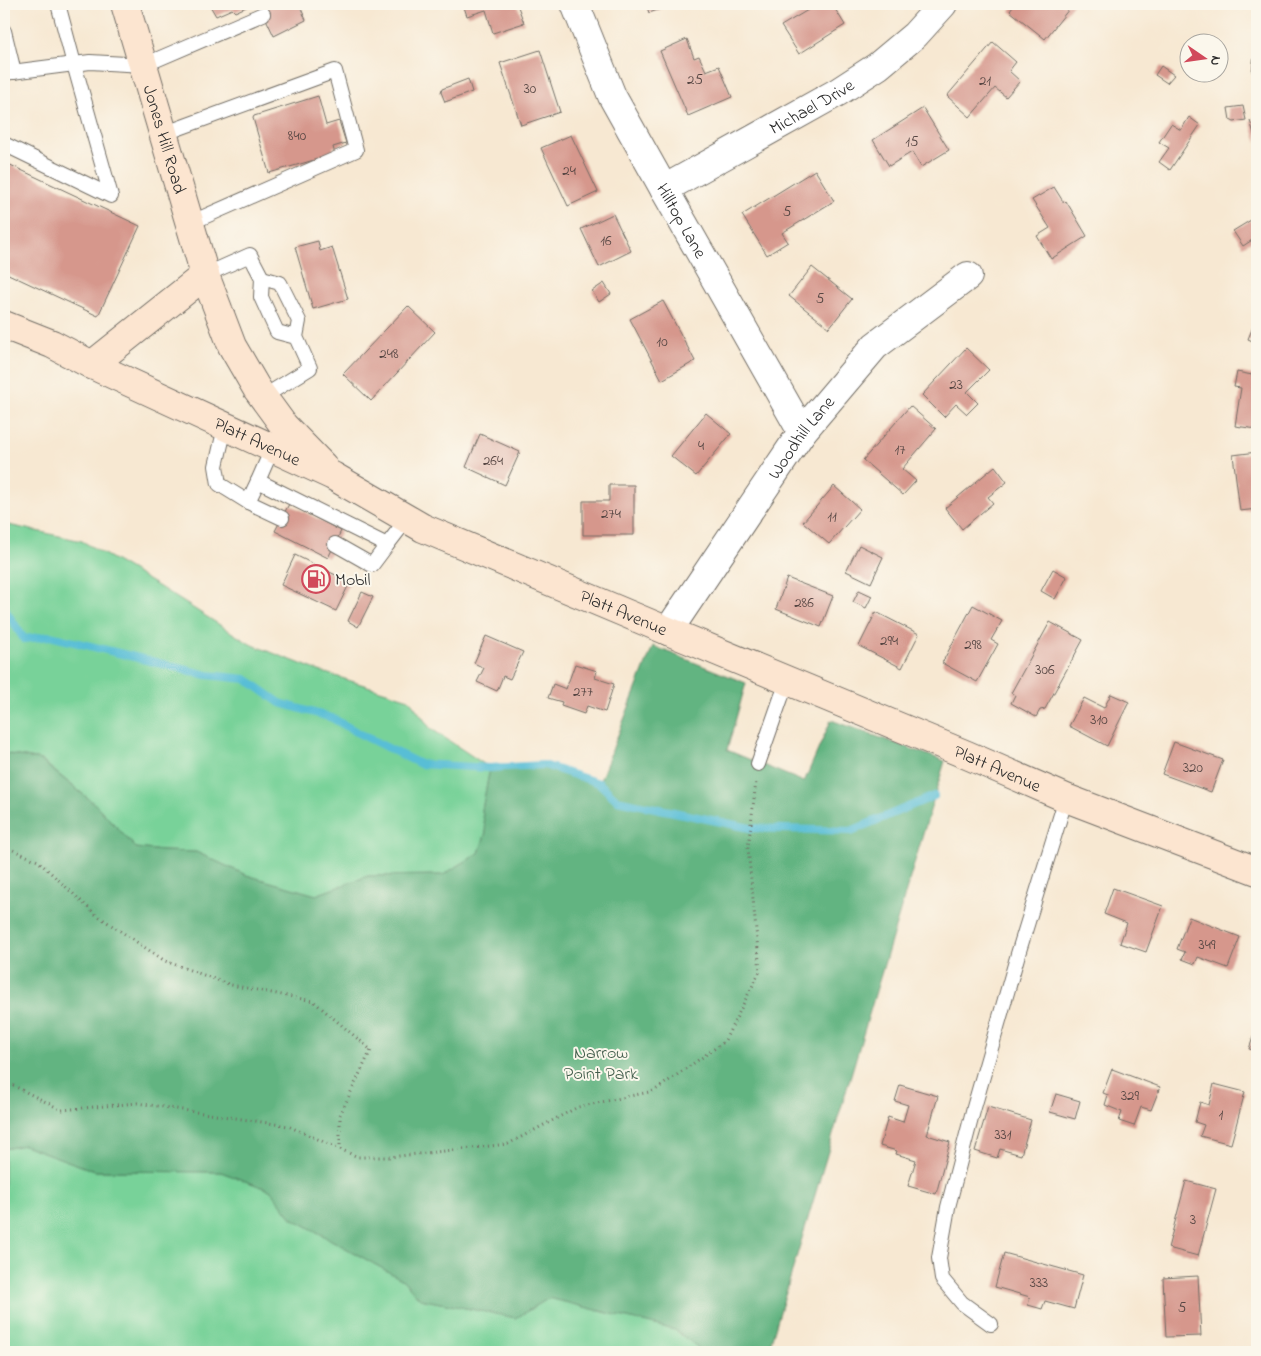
<svg xmlns="http://www.w3.org/2000/svg" width="1261" height="1356" viewBox="0 0 1261 1356" font-family="'Indie Flower',sans-serif">
<rect width="100%" height="100%" fill="#fbf7ec"/>
<filter id="ink" filterUnits="userSpaceOnUse"><feTurbulence type="fractalNoise" baseFrequency=".02" numOctaves="2"/><feDisplacementMap in="SourceGraphic" scale="10" xChannelSelector="R" yChannelSelector="G"/><feConvolveMatrix kernelMatrix="1 2 1 2 8 2 1 2 1" color-interpolation-filters="sRGB"/></filter>
<filter id="wash" filterUnits="userSpaceOnUse"><feTurbulence type="fractalNoise" baseFrequency=".0096" numOctaves="4" result="noise"/><feDisplacementMap in="SourceGraphic" scale="20" xChannelSelector="R" yChannelSelector="G"/><feGaussianBlur stdDeviation="1.12" result="paint"/><feColorMatrix in="noise" values="0 0 0 0 0 0 0 0 0 0 0 0 0 0 0 0 0 1.4 0 .05"/><feComposite in="paint" operator="in"/></filter>
<g filter="url(#wash)">
<rect width="100%" height="100%" fill="#f7e8d2"/>
<!-- green -->
<g fill="#78d299" stroke="#527e62">
<path d="M 4,524 L 82,541 L 158,586 L 250,644 L 319,671 L 409,699 L 430,728 L 490,768 L 482,810 L 486,832 L 479,853 L 443,875 L 368,876 L 316,895 L 246,875 L 196,852 L 162,851 L 136,848 L 95,804 L 41,760 L 4,753 Z"/>
<path d="M 24,1145 L 95,1171 L 221,1172 L 270,1190 L 292,1218 L 403,1280 L 420,1299 L 516,1318 L 549,1298 L 675,1330 L 704,1352 L 4,1352 L 4,1149 Z"/>
</g>
<!-- forest -->
<path fill="#62b481" stroke="#467056" d="M 653,646 L 746,683 L 727,750 L 804,782 L 831,720 L 945,761 L 768,1352 L 704,1352 L 675,1330 L 549,1298 L 516,1318 L 420,1299 L 403,1280 L 292,1218 L 270,1190 L 221,1172 L 95,1171 L 24,1145 L 4,1149 L 4,753 L 40,760 L 95,804 L 136,848 L 162,851 L 196,852 L 246,875 L 316,895 L 368,876 L 443,875 L 479,853 L 486,832 L 482,810 L 490,768 L 544,765 L 599,783 Z"/>
<g fill="none" stroke-linecap="round" stroke-linejoin="round">
<!-- stream -->
<path stroke="#58bed6" stroke-width="8" d="M 4,608 L 24,639 L 50,636 L 207,675 L 246,679 L 280,703 L 332,718 L 362,735 L 420,764 L 490,768 L 544,765 L 599,783 L 617,800 L 750,828 L 851,831 L 934,796"/>
</g>
<g id="blocks">
<!-- building -->
<g fill="#d6978c">
<path d="M 209,4 L 253,4 L 235,12 L 232,9 L 216,16 Z"/>
<path d="M 259,4 L 299,4 L 306,20 L 274,36 Z"/>
<path d="M 463,4 L 517,4 L 524,23 L 493,33 L 486,10 L 467,16 Z"/>
<path d="M 646,4 L 675,4 L 649,13 Z"/>
<path d="M 811,4 L 832,4 L 845,25 L 799,54 L 781,26 L 813,7 Z"/>
<path d="M 1015,4 L 1073,4 L 1045,39 L 1010,11 Z"/>
<path d="M 1256,35 L 1257,35 L 1257,72 L 1252,72 Z"/>
<path d="M 687,39 L 694,58 L 699,56 L 706,71 L 719,66 L 732,97 L 688,116 L 660,51 Z"/>
<path d="M 993,42 L 1016,62 L 1009,71 L 1020,81 L 1006,97 L 995,88 L 970,117 L 947,96 Z"/>
<path d="M 540,50 L 560,112 L 521,125 L 500,63 Z"/>
<path d="M 1161,66 L 1174,75 L 1167,83 L 1155,75 Z"/>
<path d="M 468,79 L 472,92 L 445,102 L 441,92 L 442,89 Z"/>
<path d="M 318,96 L 326,125 L 339,121 L 346,143 L 333,147 L 335,154 L 269,173 L 253,118 L 254,116 Z"/>
<path d="M 1243,106 L 1246,120 L 1234,122 L 1230,120 L 1228,108 Z"/>
<path d="M 923,108 L 949,150 L 921,167 L 912,152 L 889,166 L 873,140 Z"/>
<path d="M 1189,117 L 1200,125 L 1170,170 L 1159,162 L 1169,148 L 1159,142 L 1171,124 L 1181,130 Z"/>
<path d="M 1257,119 L 1257,143 L 1250,121 Z"/>
<path d="M 571,135 L 598,192 L 568,206 L 541,148 Z"/>
<path d="M 4,162 L 140,226 L 98,316 L 4,272 Z"/>
<path d="M 815,170 L 834,201 L 782,233 L 788,242 L 767,255 L 742,215 Z"/>
<path d="M 1054,187 L 1064,203 L 1066,201 L 1087,236 L 1051,259 L 1037,236 L 1050,228 L 1032,200 Z"/>
<path d="M 613,214 L 631,251 L 599,267 L 581,229 Z"/>
<path d="M 1251,220 L 1257,229 L 1257,237 L 1243,246 L 1233,231 Z"/>
<path d="M 318,241 L 320,251 L 332,247 L 348,299 L 313,309 L 295,247 Z"/>
<path d="M 812,267 L 852,299 L 829,328 L 789,296 Z"/>
<path d="M 604,283 L 611,294 L 599,302 L 592,291 Z"/>
<path d="M 663,301 L 695,361 L 662,380 L 630,319 Z"/>
<path d="M 408,306 L 435,332 L 371,401 L 343,374 Z"/>
<path d="M 1257,317 L 1257,343 L 1248,339 Z"/>
<path d="M 966,348 L 989,370 L 967,392 L 978,403 L 967,414 L 956,404 L 944,417 L 922,395 Z"/>
<path d="M 1237,372 L 1257,376 L 1257,429 L 1235,426 L 1241,388 L 1234,387 Z"/>
<path d="M 910,406 L 936,429 L 902,469 L 916,481 L 903,495 L 863,460 Z"/>
<path d="M 706,413 L 731,434 L 696,476 L 671,456 Z"/>
<path d="M 480,434 L 520,452 L 505,485 L 466,467 Z"/>
<path d="M 1257,452 L 1257,509 L 1240,511 L 1233,455 Z"/>
<path d="M 995,466 L 1007,482 L 988,497 L 993,503 L 962,529 L 945,508 Z"/>
<path d="M 609,485 L 634,485 L 634,535 L 583,535 L 583,501 L 609,501 Z"/>
<path d="M 834,486 L 860,509 L 829,544 L 803,522 Z"/>
<path d="M 289,504 L 341,531 L 328,558 L 275,531 Z"/>
<path d="M 859,545 L 883,557 L 871,583 L 846,571 Z"/>
<path d="M 295,555 L 350,582 L 336,611 L 281,585 Z"/>
<path d="M 1053,569 L 1067,577 L 1055,599 L 1041,591 Z"/>
<path d="M 787,578 L 833,596 L 821,627 L 776,609 Z"/>
<path d="M 859,590 L 872,596 L 866,608 L 853,602 Z"/>
<path d="M 362,592 L 373,597 L 358,627 L 348,621 Z"/>
<path d="M 973,605 L 1002,621 L 991,640 L 998,644 L 977,682 L 942,663 Z"/>
<path d="M 876,612 L 919,634 L 902,668 L 859,646 Z"/>
<path d="M 1050,622 L 1083,640 L 1045,709 L 1040,710 L 1036,717 L 1011,703 L 1015,695 L 1011,693 Z"/>
<path d="M 486,636 L 523,652 L 510,679 L 503,676 L 497,691 L 477,682 L 484,668 L 474,663 Z"/>
<path d="M 575,664 L 597,671 L 595,678 L 614,684 L 605,712 L 587,706 L 584,714 L 561,706 L 562,702 L 548,698 L 553,684 L 566,689 Z"/>
<path d="M 1111,694 L 1129,702 L 1107,746 L 1069,726 L 1084,698 L 1104,708 Z"/>
<path d="M 1174,742 L 1223,760 L 1211,792 L 1162,774 Z"/>
<path d="M 1257,746 L 1257,762 L 1253,761 Z"/>
<path d="M 1113,888 L 1163,906 L 1146,952 L 1120,943 L 1127,923 L 1104,914 Z"/>
<path d="M 1189,917 L 1240,937 L 1228,968 L 1198,957 L 1195,964 L 1182,959 L 1185,952 L 1177,949 Z"/>
<path d="M 1257,1026 L 1257,1051 L 1249,1049 Z"/>
<path d="M 1112,1069 L 1160,1087 L 1151,1110 L 1141,1107 L 1134,1126 L 1119,1121 L 1122,1112 L 1105,1105 L 1108,1095 L 1103,1093 Z"/>
<path d="M 1214,1084 L 1245,1092 L 1231,1144 L 1200,1136 L 1204,1125 L 1195,1122 L 1200,1102 L 1209,1105 Z"/>
<path d="M 900,1085 L 938,1096 L 927,1135 L 950,1142 L 936,1194 L 908,1186 L 916,1160 L 896,1154 L 897,1151 L 880,1146 L 888,1117 L 903,1122 L 908,1105 L 895,1101 Z"/>
<path d="M 1056,1094 L 1080,1101 L 1075,1119 L 1050,1112 Z"/>
<path d="M 988,1107 L 1031,1120 L 1021,1155 L 1000,1149 L 997,1158 L 975,1151 Z"/>
<path d="M 1186,1181 L 1216,1189 L 1198,1256 L 1168,1248 Z"/>
<path d="M 1004,1253 L 1083,1275 L 1074,1309 L 1045,1301 L 1042,1309 L 1028,1305 L 1030,1297 L 995,1287 Z"/>
<path d="M 1198,1276 L 1201,1336 L 1166,1337 L 1163,1278 Z"/>
</g>
</g>
</g>
<g filter="url(#ink)">
<use href="#blocks" fill-opacity="0" stroke="#726d65" stroke-width="1"/>
<g fill="none" stroke-linecap="round" stroke-linejoin="round">
<defs>
<g id="lane">
<path d="M 4,31 L 14,72"/>
<path d="M 4,73 L 90,62 L 144,65 L 263,14"/>
<path d="M 163,134 L 335,71 L 356,150 L 190,223"/>
<path d="M 4,144 L 111,196 L 74,64 L 58,4"/>
<path d="M 205,275 L 250,255 L 262,278"/>
<path d="M 263,397 L 310,368 L 296,337 L 299,321 L 280,283 L 262,278 L 261,297 L 277,332 L 296,337"/>
<path d="M 225,427 L 216,466 L 219,484 L 248,502"/>
<path d="M 272,449 L 258,481 L 387,545 L 407,519"/>
<path d="M 258,481 L 248,502 L 282,518"/>
<path d="M 335,544 L 372,565 L 387,545"/>
<path d="M 758,764 L 781,698 L 788,681"/>
<path d="M 991,1324 L 962,1303 L 942,1279 L 939,1258 L 948,1207 L 973,1111 L 1018,954 L 1066,798"/>
</g>
<g id="street">
<path id="s1" d="M 575,4 L 612,96 L 664,189 L 802,432"/>
<path id="s2" d="M 664,189 L 838,92 L 878,66 L 915,35 L 943,4"/>
<path id="s3" d="M 668,631 L 802,432 L 875,346 L 968,276"/>
</g>
<g id="secondary">
<path id="s4" d="M 125,4 L 205,275 L 232,346 L 257,389 L 284,426 L 323,466"/>
<path id="s5" d="M 4,325 L 52,344 L 92,365 L 333,476 L 423,528 L 668,631 L 967,755 L 1066,798 L 1257,871"/>
<path d="M 92,365 L 205,275"/>
</g>
</defs>
<!-- lane casing -->
<use href="#lane" stroke="#726d65" stroke-width="16"/>
<!-- street casing -->
<use href="#street" stroke="#726d65" stroke-width="30"/>
<!-- secondary casing -->
<use href="#secondary" stroke="#726d65" stroke-width="30"/>
<!-- path -->
<g stroke="#726d65" stroke-width="3" stroke-dasharray="1 4" stroke-linecap="butt">
<path d="M 4,846 L 38,861 L 95,914 L 165,961 L 231,985 L 313,1001 L 371,1050 L 340,1115 L 340,1149"/>
<path d="M 4,1081 L 62,1110 L 137,1103 L 288,1126 L 358,1157 L 390,1157 L 508,1144 L 578,1107 L 654,1091 L 724,1042 L 760,971 L 748,848 L 756,782"/>
</g>
<!-- lane -->
<use href="#lane" stroke="#fff" stroke-width="14"/>
<!-- street -->
<use href="#street" stroke="#fff" stroke-width="28"/>
<!-- secondary -->
<use href="#secondary" stroke="#fce5d0" stroke-width="28"/>
</g>
</g>
<!-- icons -->
<defs>
<symbol id="fuel-ring" viewBox="-11 -11 22 22"><circle r="9.5" fill="#fbf7ec" stroke="#d1495b" stroke-width="1.5"/><path d="M-5.5-6h7V0h2V4h1.3V-2.5L3-4.5l.8-.8L6-3V5H2.5V1h-1V6h-7ZM-4.2-4.7v3.2H.2V-4.7Z" fill="#d1495b"/></symbol>
</defs>
<g fill-rule="evenodd">
<use href="#fuel-ring" x="300" y="563" width="32" height="32"/>
</g>
<g text-anchor="middle" stroke-width="4" stroke-linejoin="round" paint-order="stroke">
<!-- number labels -->
<g font-size="15" fill="#564643">
<text x="695" y="84">25</text>
<text x="985" y="85">21</text>
<text x="530" y="93">30</text>
<text x="297" y="140">840</text>
<text x="912" y="146">15</text>
<text x="569" y="175">24</text>
<text x="787" y="216">5</text>
<text x="606" y="245">16</text>
<text x="820" y="303">5</text>
<text x="662" y="346">10</text>
<text x="389" y="358">248</text>
<text x="956" y="389">23</text>
<text x="701" y="450">4</text>
<text x="900" y="454">17</text>
<text x="493" y="465">264</text>
<text x="611" y="518">274</text>
<text x="832" y="521">11</text>
<text x="804" y="607">286</text>
<text x="889" y="645">294</text>
<text x="973" y="649">298</text>
<text x="1045" y="674">306</text>
<text x="583" y="696">277</text>
<text x="1099" y="724">310</text>
<text x="1193" y="772">320</text>
<text x="1207" y="949">349</text>
<text x="1130" y="1100">329</text>
<text x="1221" y="1119">1</text>
<text x="1003" y="1139">331</text>
<text x="1193" y="1224">3</text>
<text x="1039" y="1287">333</text>
<text x="1182" y="1312">5</text>
</g>
<!-- street labels -->
<g font-size="18" fill="#2b2b2b" stroke="#fbf7ec">
<text dy="6" stroke="none"><textPath href="#s2" startOffset="169">Michael Drive</textPath></text>
<text dy="6" stroke="none"><textPath href="#s4" startOffset="141">Jones Hill Road</textPath></text>
<text dy="6" stroke="none"><textPath href="#s1" startOffset="242">Hilltop Lane</textPath></text>
<text dy="6" stroke="none"><textPath href="#s3" startOffset="235">Woodhill Lane</textPath></text>
<text dy="6" stroke="none"><textPath href="#s5" startOffset="279">Platt Avenue</textPath></text>
<text dy="6" stroke="none"><textPath href="#s5" startOffset="684">Platt Avenue</textPath></text>
<text dy="6" stroke="none"><textPath href="#s5" startOffset="1089">Platt Avenue</textPath></text>
</g>
<!-- poi labels -->
<g font-size="18" fill="#2b2b2b" stroke="#fbf7ec" text-anchor="start">
<text x="335" y="585">Mobil</text>
</g>
<!-- park labels -->
<g font-size="18" fill="#425d4c" stroke="#fbf7ec">
<text x="601" y="1058">Narrow<tspan x="601" dy="21">Point Park</tspan></text>
</g>
</g>
<!-- margin -->
<rect width="1261" height="1356" fill="none" stroke="#fbf7ec" stroke-width="20"/>
<!-- north arrow -->
<g transform="translate(1204 58) rotate(103)"><circle r="24" fill="#fbf7ec" stroke="#a8a59f"/>
<path d="M0-4L9 19L0 12L-9 19Z" fill="#d1495b"/>
<text y="-8" font-size="14" font-weight="bold" text-anchor="middle" fill="#2b2b2b">N</text>
</g>
</svg>
